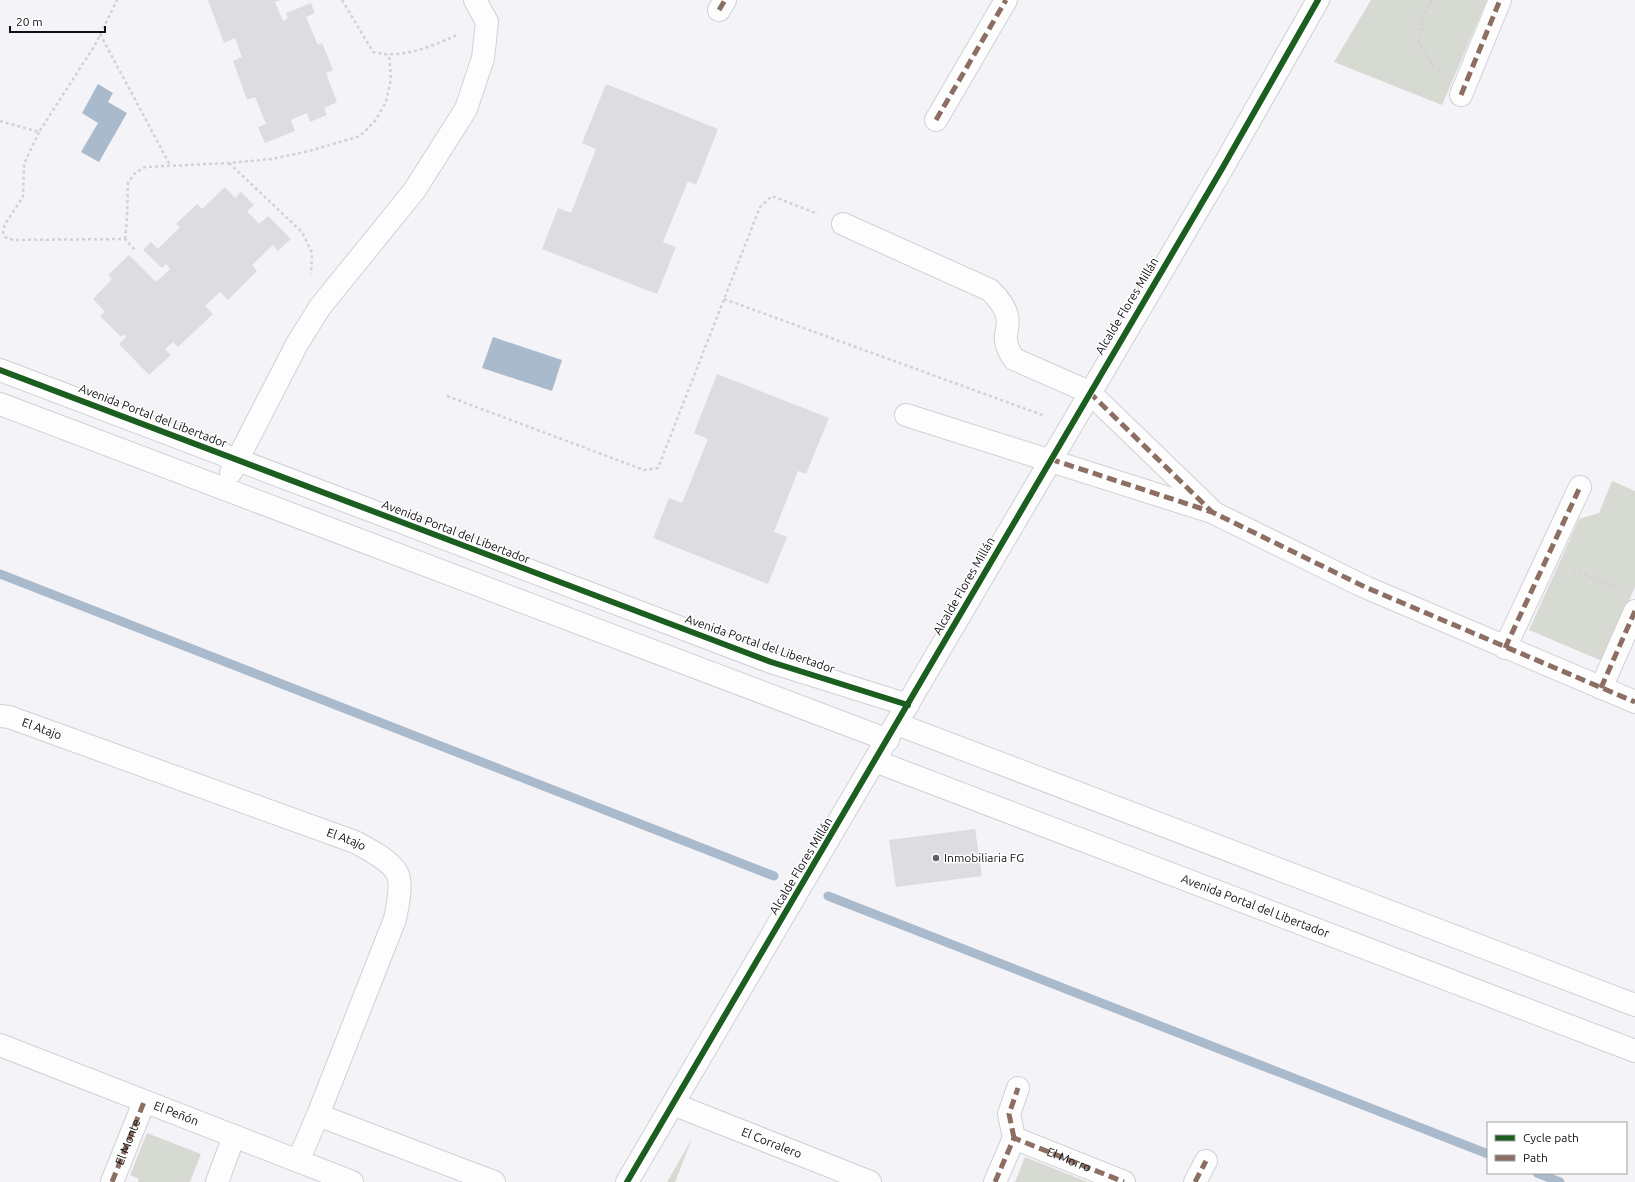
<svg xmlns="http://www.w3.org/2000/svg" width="1635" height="1182" viewBox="0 0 1635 1182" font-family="Ubuntu,sans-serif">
<rect width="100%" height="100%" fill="#f4f3f8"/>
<!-- green -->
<g fill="#d6dad2">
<path d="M 1371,0 L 1487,0 L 1442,105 L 1334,62 Z"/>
<path d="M 1612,481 L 1635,491 L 1635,587 L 1602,661 L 1529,630 L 1579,519 L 1599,513 Z"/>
<path d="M 147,1133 L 201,1154 L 190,1182 L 138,1182 L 139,1179 L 130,1175 Z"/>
<path d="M 692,1139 L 675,1182 L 667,1182 Z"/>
<path d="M 1025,1157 L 1088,1182 L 1015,1182 Z"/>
</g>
<!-- water -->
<g fill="#a9bacd">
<path d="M 98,84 L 113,93 L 108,102 L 127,113 L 99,162 L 81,152 L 98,123 L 82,113 Z"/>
<path d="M 493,337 L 562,360 L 552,391 L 482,368 Z"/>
</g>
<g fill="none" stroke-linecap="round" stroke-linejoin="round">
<!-- stream -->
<g stroke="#a9bacd" stroke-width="9">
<path d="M 0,574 L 774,876"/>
<path d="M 828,896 L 1488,1154"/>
<path d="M 1537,1173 L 1560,1182"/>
</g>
</g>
<!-- building -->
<g fill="#dddce0">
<path d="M 208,0 L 281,0 L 275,2 L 283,21 L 288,18 L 286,13 L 311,3 L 315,13 L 306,17 L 318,45 L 322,43 L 333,70 L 326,73 L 337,102 L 324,108 L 327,115 L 310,122 L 307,113 L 291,120 L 295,131 L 265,143 L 258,127 L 266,124 L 255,97 L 247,100 L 233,61 L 242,57 L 235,38 L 224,43 Z"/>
<path d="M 606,84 L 718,129 L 696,185 L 688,181 L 663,242 L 676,247 L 657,294 L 542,249 L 558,208 L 571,213 L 596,149 L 582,143 Z"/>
<path d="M 225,187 L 235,198 L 241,192 L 254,205 L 247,211 L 259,224 L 268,216 L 291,239 L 278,251 L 273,245 L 252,265 L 257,271 L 228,300 L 220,292 L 205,306 L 213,314 L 178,347 L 173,342 L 165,349 L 171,355 L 149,375 L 119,344 L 126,337 L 124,334 L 121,337 L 100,316 L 105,312 L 93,299 L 112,279 L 108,275 L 129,255 L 156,282 L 170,269 L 166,264 L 162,268 L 143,250 L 151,242 L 158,249 L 180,227 L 176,224 L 197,204 L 202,209 Z"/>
<path d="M 717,374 L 829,418 L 806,474 L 798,471 L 774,532 L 787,537 L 768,584 L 653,538 L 669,498 L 682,503 L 708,439 L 694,433 Z"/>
<path d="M 975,829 L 982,876 L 896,887 L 889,840 Z"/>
</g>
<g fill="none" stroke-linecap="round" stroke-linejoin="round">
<defs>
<g id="minor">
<path d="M 719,10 L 725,0"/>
<path d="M 1461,95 L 1500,0"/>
<path d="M 936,120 L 1006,0"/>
<path d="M 843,224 L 990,290 C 998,298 1005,306 1007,316 C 1009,323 1007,329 1006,335 C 1005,344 1009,352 1014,359 L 1089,392 L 1209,508"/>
<path d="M 0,370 L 771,662 L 908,705"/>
<path d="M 0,404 L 888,740"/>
<path d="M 906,415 L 1212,512 L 1365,587 L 1635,702"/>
<path d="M 231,472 L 297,344 L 320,307 L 414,191 L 466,109 L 483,58 L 487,22 L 475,0"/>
<path d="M 1505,648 L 1580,487"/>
<path d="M 1601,688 L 1635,611"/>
<path id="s1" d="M 0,716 L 9,717 L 355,842 C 368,849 390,860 397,873 C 403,884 397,908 395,919 L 318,1115 L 298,1161"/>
<path d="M 897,724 L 1635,1005"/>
<path id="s2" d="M 875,761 L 1635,1051"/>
<path id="s3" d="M 0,1045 L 352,1182"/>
<path id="s4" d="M 673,1104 L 870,1182"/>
<path d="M 318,1115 L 494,1182"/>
<path d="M 1014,1138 L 1009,1114 L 1018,1088"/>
<path d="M 112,1182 L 144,1102"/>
<path d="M 217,1182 L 234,1136"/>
<path d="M 627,1182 L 1223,167 L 1318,0"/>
<path id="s5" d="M 995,1182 L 1014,1138 L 1124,1182"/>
<path d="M 1195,1182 L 1206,1161"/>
</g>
</defs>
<!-- minor casing -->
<use href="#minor" stroke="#d1d1d4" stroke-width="24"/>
<!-- path -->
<g stroke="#d2d2d3" stroke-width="2.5" stroke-dasharray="3 3" stroke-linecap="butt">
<path d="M 342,0 L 373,52 C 379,53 386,55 392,54 C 414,54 437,44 457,35"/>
<path d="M 1431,0 L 1423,17 L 1419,43 L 1434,68 L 1442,71"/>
<path d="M 100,34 L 170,165"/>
<path d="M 0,121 L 39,132 L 95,45 L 117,0"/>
<path d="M 39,132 L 24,164 L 23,197 L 5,224 L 3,232 L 5,237 L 13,240 L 125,239 L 136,251"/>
<path d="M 229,163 L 302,232 L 312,253 L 311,274"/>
<path d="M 125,239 L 127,220 L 128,183 L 135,173 L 145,167 L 229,163 L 272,159 L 309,151 L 360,136 L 375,121 L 386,102 L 391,79 L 389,55"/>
<path d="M 724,299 L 1045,416"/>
<path d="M 447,396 L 644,470 L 658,468 L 760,207 L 772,196 L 818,214"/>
<path d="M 1573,570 L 1620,589"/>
</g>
<!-- minor -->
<use href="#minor" stroke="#fdfdfe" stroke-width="22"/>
<!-- quiet -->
<g stroke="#8d6e63" stroke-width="5" stroke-dasharray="10 5" stroke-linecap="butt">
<path d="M 719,10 L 725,0"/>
<path d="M 1461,95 L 1500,0"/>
<path d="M 936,120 L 1006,0"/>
<path d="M 1089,392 L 1211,511"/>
<path d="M 1050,459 L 1212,512 L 1365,587 L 1635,702"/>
<path d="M 1505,648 L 1580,487"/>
<path d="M 1601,688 L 1635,611"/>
<path d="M 1014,1138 L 1009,1114 L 1018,1088"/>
<path id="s6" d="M 112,1182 L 144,1102"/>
<path d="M 995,1182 L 1014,1138 L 1124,1182"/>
<path d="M 1195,1182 L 1206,1161"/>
</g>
<defs>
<g id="cycleway">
<path d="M 0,370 L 771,662 L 908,705"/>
<path d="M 627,1182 L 1223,167 L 1318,0"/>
</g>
</defs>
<!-- cycleway casing -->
<use href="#cycleway" stroke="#fff" stroke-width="8"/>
<!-- cycleway -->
<use href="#cycleway" stroke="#1b5e20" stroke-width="6"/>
</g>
<!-- markers -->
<circle fill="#605f62" stroke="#fff" stroke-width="1.5" cx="936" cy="858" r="4"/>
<g text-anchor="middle" stroke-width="3" stroke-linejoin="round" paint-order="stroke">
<!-- street labels -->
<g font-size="12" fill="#101012" stroke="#fff">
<text transform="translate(1127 306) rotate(-59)" y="4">Alcalde Flores Millán</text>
<text transform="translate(153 416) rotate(21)" y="4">Avenida Portal del Libertador</text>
<text transform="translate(456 532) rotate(21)" y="4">Avenida Portal del Libertador</text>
<text transform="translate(964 586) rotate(-60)" y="4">Alcalde Flores Millán</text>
<text transform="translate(760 644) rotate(19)" y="4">Avenida Portal del Libertador</text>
<text dy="4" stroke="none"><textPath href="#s1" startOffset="44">El Atajo</textPath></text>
<text dy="4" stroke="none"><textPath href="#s1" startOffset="368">El Atajo</textPath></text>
<text transform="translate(801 866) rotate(-59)" y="4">Alcalde Flores Millán</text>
<text dy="4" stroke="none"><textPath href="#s2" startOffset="407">Avenida Portal del Libertador</textPath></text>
<text dy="4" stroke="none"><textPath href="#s3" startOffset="189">El Peñón</textPath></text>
<text dy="4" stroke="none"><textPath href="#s6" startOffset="43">El Monte</textPath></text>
<text dy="4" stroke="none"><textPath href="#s4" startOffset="106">El Corralero</textPath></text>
<text dy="4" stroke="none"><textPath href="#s5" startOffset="107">El Morro</textPath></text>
</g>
<!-- poi labels -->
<g font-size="12" fill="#101012" stroke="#fff" text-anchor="start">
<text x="944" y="862">Inmobiliaria FG</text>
</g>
</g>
<!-- legend -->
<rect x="1487" y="1122" width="140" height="52" fill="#ffffff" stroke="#9f9fa0"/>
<rect x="1495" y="1135" width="20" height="6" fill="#1b5e20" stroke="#9f9fa0"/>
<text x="1523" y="1142" font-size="12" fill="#101012">Cycle path</text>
<rect x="1495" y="1155" width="20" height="6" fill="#8d6e63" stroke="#9f9fa0"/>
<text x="1523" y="1162" font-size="12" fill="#101012">Path</text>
<!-- scale -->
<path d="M10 26v6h95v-6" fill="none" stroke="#101012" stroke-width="2"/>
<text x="16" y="26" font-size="12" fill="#101012" stroke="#ffffff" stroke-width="3" paint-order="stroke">20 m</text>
</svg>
